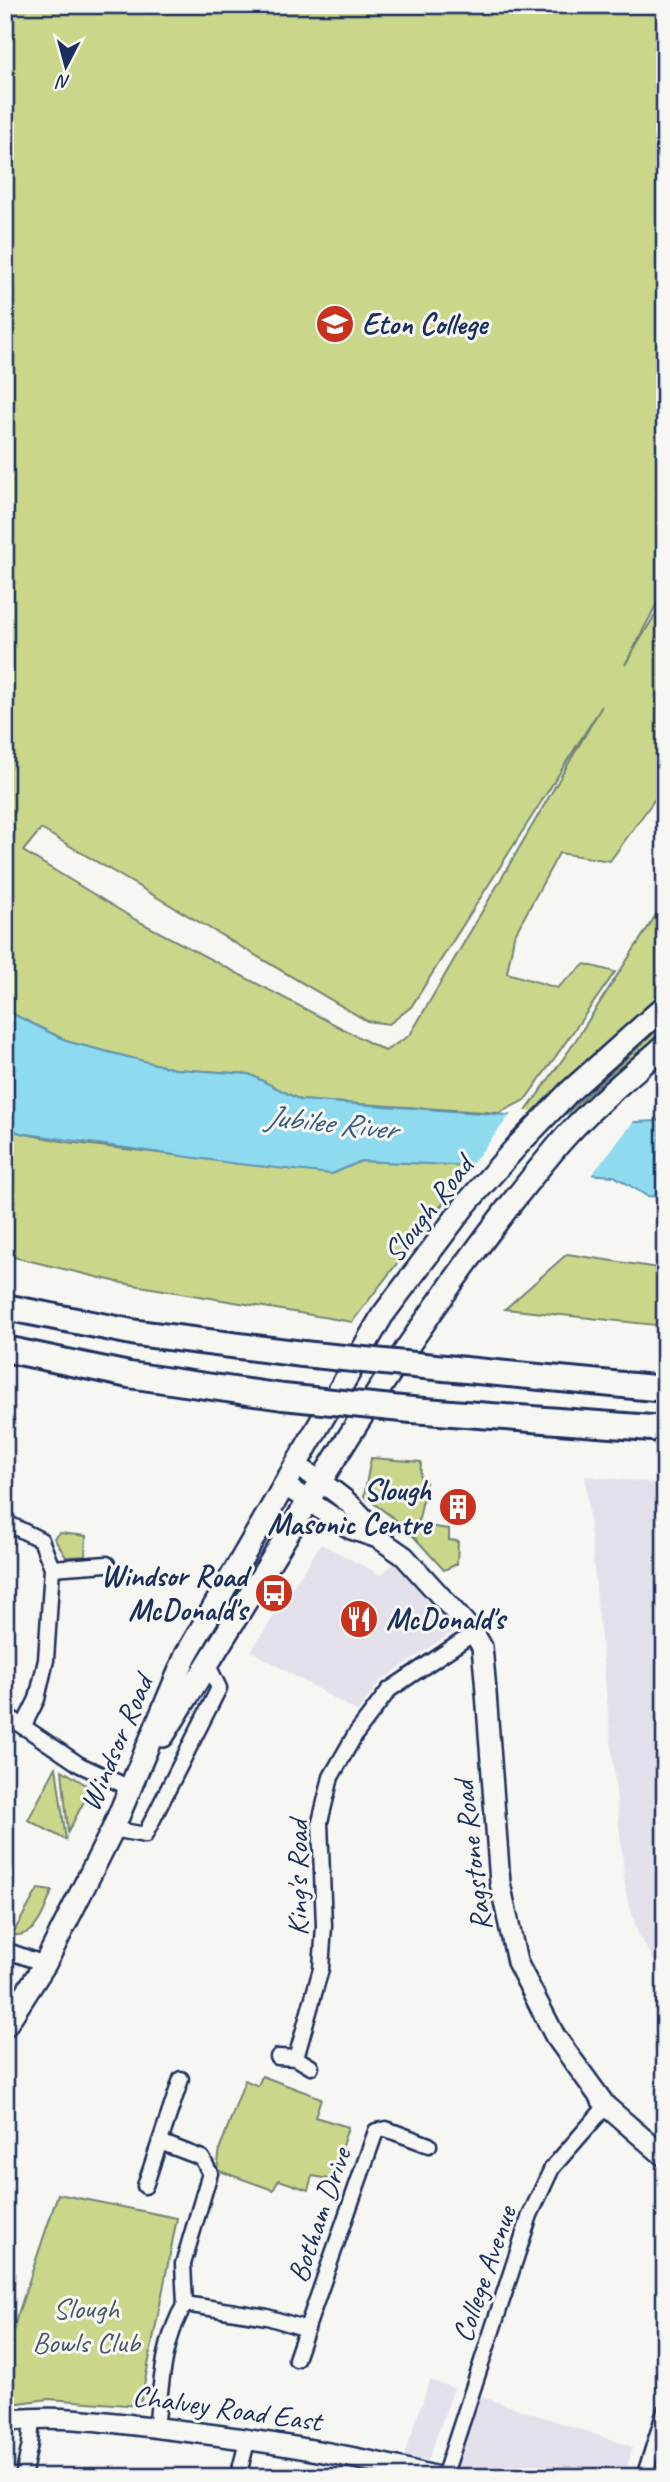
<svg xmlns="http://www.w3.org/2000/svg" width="670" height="2482" viewBox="0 0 670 2482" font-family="Caveat,sans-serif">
<rect width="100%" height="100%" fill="#f6f6f2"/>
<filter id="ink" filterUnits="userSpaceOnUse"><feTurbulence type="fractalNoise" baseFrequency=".0143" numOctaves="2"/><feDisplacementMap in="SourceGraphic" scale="14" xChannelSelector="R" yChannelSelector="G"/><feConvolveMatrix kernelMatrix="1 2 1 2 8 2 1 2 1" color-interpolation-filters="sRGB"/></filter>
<g filter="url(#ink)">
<!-- built -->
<g fill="#e4e0eb">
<path d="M 585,1476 L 665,1484 L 665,1980 L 638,1933 L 626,1894 Z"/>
<path d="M 321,1544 L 381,1575 L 394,1563 L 460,1627 L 380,1681 L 358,1712 L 251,1651 Z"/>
<path d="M 430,2380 L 454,2388 L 428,2461 L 404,2456 Z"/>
<path d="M 480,2396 L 633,2447 L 624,2477 L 486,2477 L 456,2467 Z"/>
</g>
<!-- green -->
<g fill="#cad78a" stroke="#728374" stroke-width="2" fill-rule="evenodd">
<path d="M 5,5 L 665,5 L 665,588 L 625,665 L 665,598 L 665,785 L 610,861 L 559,853 L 514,936 L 507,973 L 557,988 L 585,964 L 615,972 L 525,1100 L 499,1113 L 300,1100 L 249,1074 L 175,1069 L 69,1042 L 5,1010 ZM 602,706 L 410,1035 L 385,1051 L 136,920 L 23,851 L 41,829 L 367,1021 L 389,1024 L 411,1007 Z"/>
<path d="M 665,901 L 665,999 L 514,1137 L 510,1134 L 570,1049 Z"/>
<path d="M 665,1023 L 665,1039 L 562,1133 L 554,1125 Z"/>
<path d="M 5,1126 L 20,1133 L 67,1142 L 332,1174 L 361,1161 L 463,1165 L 451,1193 L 352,1322 L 122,1283 L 5,1255 Z"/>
<path d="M 567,1254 L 665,1269 L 665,1326 L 505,1309 Z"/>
<path d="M 371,1458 L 421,1462 L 420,1481 L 426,1482 L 418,1525 L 449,1529 L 449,1540 L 458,1541 L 457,1564 L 444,1570 L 404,1526 L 364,1496 Z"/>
<path d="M 59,1533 L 86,1536 L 85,1556 L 66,1557 L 54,1538 Z"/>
<path d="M 56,1767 L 66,1840 L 28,1820 Z"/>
<path d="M 62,1770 L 91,1788 L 68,1832 Z"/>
<path d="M 38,1889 L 52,1891 C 44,1910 38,1938 12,1935 Z"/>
<path d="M 262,2076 L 321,2098 L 315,2117 L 348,2127 L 337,2162 L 345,2165 L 342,2172 L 329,2179 L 312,2176 L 308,2190 L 279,2180 L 273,2190 L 217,2170 L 220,2148 L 245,2080 L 258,2086 Z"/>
<path d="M 58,2194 L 177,2218 L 140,2406 L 48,2399 L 5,2405 L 5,2353 Z"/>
</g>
<!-- water -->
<path fill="#8edaee" stroke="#6096b4" stroke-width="2" d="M 5,1010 L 69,1042 L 175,1069 L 249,1074 L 300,1100 L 616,1123 L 656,1121 L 665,1117 L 665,1197 L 647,1196 L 614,1176 L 475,1166 L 361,1161 L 332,1174 L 238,1164 L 20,1133 L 5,1126 Z"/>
<!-- pier -->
<path fill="#f6f6f2" d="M 514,1110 L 616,1119 L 635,1120 L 590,1177 L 468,1169 Z"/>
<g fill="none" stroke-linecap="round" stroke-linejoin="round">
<defs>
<g id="street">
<path d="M 5,1522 L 41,1540 L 52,1568 L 46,1660 L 37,1699 L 23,1727"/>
<path d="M 52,1568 L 107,1564"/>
<path d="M 5,1714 L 80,1765 L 130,1788"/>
<path d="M 113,1829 L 145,1835 L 219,1688 L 208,1665"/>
<path d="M 5,1950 L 45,1964"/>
<path d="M 278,2057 L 296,2058 L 311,2067"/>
<path d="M 296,2058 L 321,1969 L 324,1926 L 320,1822 L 331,1777 L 355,1735 L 389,1690 L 474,1633"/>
<path d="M 160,2142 L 202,2158 L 210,2173 L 183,2264 L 185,2304"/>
<path d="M 145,2186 L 181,2079"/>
<path d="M 296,2359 L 376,2131 L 386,2129 L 429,2145"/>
<path d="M 156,2428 C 161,2386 163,2340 185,2304 L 267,2317 L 307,2329"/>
<path d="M 23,2477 L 30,2444 L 32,2417"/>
<path d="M 238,2477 L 248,2438"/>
<path d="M 444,2477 L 530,2215 L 552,2168 L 606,2106"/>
<path d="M 644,2477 L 665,2411"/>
</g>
<g id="secondary">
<path d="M 296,1465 C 327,1486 359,1505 378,1538"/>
<path d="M 284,1485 L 351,1529 L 378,1538 L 404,1556 L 474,1633 L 482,1647 L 485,1679 L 500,1883 L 517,1962 L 555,2036 L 606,2106 L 665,2157"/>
<path d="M 5,2421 C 56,2414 109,2422 159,2428 C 254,2439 346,2453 438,2477"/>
</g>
<g id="primary">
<path d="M 163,1736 C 289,1535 407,1325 560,1143 C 591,1107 629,1077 665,1045"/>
<path d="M 5,2026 L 45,1964 L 113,1829 L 186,1655 L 382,1316 L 466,1204 L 517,1146 L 569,1092 L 665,1006"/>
</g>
<g id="highway">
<path d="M 5,1307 L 137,1333 L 303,1354"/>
<path d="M 5,1349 L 129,1375 L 283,1397"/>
<path d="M 445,1368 L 665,1389"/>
<path d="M 412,1410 L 665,1429"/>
</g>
</defs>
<!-- street casing -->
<use href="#street" stroke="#1b2f5e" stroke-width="19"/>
<!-- secondary casing -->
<use href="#secondary" stroke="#1b2f5e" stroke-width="24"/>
<!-- primary casing -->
<use href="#primary" stroke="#1b2f5e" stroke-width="26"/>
<!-- highway casing -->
<use href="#highway" stroke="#1b2f5e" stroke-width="30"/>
<!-- street -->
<use href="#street" stroke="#f6f6f2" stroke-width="14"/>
<!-- secondary -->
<use href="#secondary" stroke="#f6f6f2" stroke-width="19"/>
<!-- primary -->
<use href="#primary" stroke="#f6f6f2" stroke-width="21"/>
<!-- highway -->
<use href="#highway" stroke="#f6f6f2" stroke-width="24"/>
<defs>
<g id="highway-bridge">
<path d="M 303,1354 L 445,1368"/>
<path d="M 283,1397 L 412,1410"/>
</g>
</defs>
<!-- highway-bridge casing -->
<use href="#highway-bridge" stroke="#1b2f5e" stroke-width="30" stroke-linecap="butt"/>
<!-- highway-bridge -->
<use href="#highway-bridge" stroke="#f6f6f2" stroke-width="24"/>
</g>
</g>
<!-- icons -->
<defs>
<symbol id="school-disc" viewBox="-11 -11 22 22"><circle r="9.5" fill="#c8321e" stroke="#f6f6f2"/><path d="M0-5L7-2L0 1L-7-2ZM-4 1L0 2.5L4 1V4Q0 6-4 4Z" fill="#fff"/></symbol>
<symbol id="building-disc" viewBox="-11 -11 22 22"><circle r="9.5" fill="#c8321e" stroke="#f6f6f2"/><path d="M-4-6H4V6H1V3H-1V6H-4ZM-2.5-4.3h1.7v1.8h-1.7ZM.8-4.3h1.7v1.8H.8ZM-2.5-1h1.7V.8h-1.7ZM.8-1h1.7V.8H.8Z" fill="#fff"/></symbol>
<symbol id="bus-disc" viewBox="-11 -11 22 22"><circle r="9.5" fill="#c8321e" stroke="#f6f6f2"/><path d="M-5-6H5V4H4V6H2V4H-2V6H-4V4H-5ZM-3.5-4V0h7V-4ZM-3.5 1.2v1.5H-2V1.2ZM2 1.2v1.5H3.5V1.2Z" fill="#fff"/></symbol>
<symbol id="restaurant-disc" viewBox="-11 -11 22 22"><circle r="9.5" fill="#c8321e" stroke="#f6f6f2"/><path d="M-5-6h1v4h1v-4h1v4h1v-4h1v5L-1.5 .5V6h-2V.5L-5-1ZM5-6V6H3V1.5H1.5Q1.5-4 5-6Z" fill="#fff"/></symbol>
</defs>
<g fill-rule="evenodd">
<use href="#school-disc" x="313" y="302" width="44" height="44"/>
<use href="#building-disc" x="436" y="1485" width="44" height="44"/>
<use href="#bus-disc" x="252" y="1571" width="44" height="44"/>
<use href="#restaurant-disc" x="337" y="1597" width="44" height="44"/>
</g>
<g text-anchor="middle" stroke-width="6" stroke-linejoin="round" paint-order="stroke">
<!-- poi labels -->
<g font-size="30" font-weight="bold" fill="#1b2f5e" stroke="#f6f6f2" text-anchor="start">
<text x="362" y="334">Eton College</text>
<text x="431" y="1500" text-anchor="end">Slough<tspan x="431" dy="34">Masonic Centre</tspan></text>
<text x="247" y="1586" text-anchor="end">Windsor Road<tspan x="247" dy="34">McDonald's</tspan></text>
<text x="386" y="1629">McDonald's</text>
</g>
<!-- street labels -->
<g font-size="30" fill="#1b2f5e" stroke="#f6f6f2">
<text transform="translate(428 1209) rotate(-52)" y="10">Slough Road</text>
<text transform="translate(116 1743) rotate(-67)" y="10">Windsor Road</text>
<text transform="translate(472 1856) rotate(-97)" y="10">Ragstone Road</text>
<text transform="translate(297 1878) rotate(-90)" y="10">King's Road</text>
<text transform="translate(319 2215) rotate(-71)" y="10">Botham Drive</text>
<text transform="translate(484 2274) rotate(-71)" y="10">College Avenue</text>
<text transform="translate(227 2408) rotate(8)" y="10">Chalvey Road East</text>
</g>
<!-- park labels -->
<g font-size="30" fill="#475969" stroke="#f6f6f2">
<text x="86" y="2318">Slough<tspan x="86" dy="34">Bowls Club</tspan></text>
</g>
<!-- water labels -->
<g font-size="32" font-style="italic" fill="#385a82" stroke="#f6f6f2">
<text transform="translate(331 1122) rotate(6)" y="11">Jubilee River</text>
</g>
</g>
<!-- margin -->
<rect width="670" height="2482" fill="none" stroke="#f6f6f2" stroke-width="28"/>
<rect x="14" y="14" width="642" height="2454" fill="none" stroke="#1b2f5e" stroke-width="2.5" filter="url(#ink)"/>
<!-- north arrow -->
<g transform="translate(66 66) rotate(186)" stroke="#f6f6f2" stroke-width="5" paint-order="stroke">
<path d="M0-5L12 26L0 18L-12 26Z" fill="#1b2f5e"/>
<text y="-10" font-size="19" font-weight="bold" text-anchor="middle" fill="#1b2f5e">N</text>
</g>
</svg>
